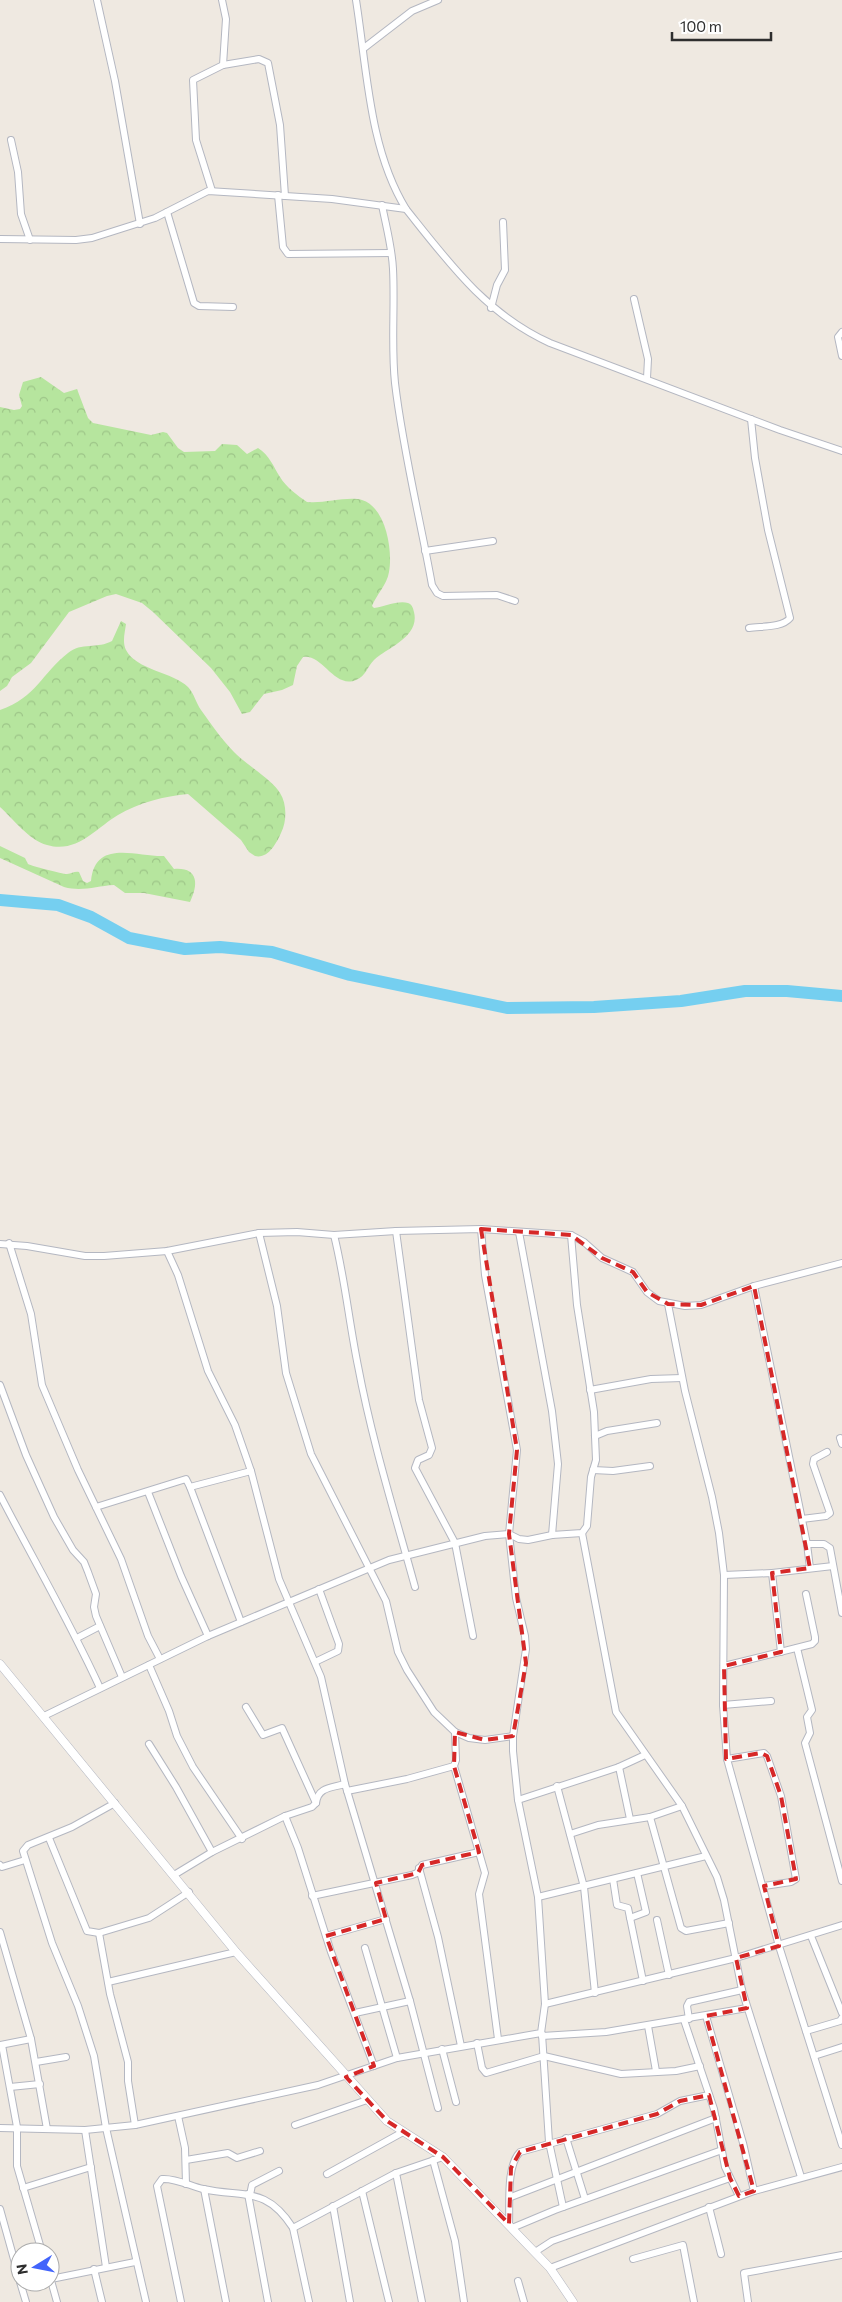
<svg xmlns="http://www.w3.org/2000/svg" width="842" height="2302" viewBox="0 0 842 2302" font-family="Commissioner,sans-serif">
<defs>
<pattern id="forest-crowns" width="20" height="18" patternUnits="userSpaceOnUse" patternTransform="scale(1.25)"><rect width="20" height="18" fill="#b6e59e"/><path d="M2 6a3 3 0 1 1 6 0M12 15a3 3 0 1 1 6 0" fill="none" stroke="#9dc588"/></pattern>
</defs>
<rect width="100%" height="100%" fill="#efe9e1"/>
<!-- forest -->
<g fill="url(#forest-crowns)">
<path d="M 41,377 L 64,393 L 77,389 L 88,418 L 93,423 L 151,435 L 163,432 L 167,433 L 178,448 L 184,452 L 215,451 L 222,444 L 237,445 L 247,454 L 258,448 C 270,456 273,466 280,477 C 286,487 298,496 307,502 C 324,504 347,496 362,500 C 386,507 393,551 389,572 C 387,585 376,595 372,606 L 374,608 C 384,607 398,600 408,603 C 413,605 413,609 414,612 C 420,637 388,647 374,660 C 367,667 366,676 356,680 C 334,689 323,654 303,657 L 297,666 L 293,685 L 282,690 L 264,694 L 250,712 L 242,714 L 230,692 L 211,668 L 153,612 L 142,603 L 116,594 L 107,596 L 69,612 L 31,663 L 12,677 L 7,686 L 0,691 L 0,407 L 14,410 L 20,409 L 22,406 L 19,395 L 23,382 Z"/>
<path d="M 121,621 L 126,624 C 125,632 122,642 126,650 C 136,670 173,672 188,687 C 194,693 196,703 201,710 C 211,724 222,740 234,752 C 245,764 273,780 280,793 C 287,804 287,821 281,833 C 276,844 268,859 255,856 L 249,852 L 241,840 L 188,794 C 165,796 138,803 118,815 C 96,828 77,854 47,845 C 29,840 13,819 0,807 L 0,710 C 37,697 41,674 68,653 C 81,642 98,649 112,641 Z"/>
<path d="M 0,846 L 25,858 L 28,864 C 32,866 62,874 67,874 C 72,874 74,871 79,872 L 83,881 L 87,883 L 91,881 C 95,838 137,857 164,856 L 174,869 C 198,867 199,884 190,902 L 144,893 L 125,893 L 114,885 C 96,886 82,892 64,887 L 0,858 Z"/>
</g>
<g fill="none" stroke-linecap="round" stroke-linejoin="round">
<!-- river -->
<path stroke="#75cff0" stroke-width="12" d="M 0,900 L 58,905 L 91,917 L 129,938 L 185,949 L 220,947 L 272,952 L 350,975 L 507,1008 L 594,1007 L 681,1001 L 745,991 L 787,991 L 842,996"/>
<defs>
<g id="minor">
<path d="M 97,0 L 115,81 L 140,224"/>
<path d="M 356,0 C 367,69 369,149 406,209"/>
<path d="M 364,48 L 412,11 L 438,0"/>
<path d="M 223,65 L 259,59 L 268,63 L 280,125 L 285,196"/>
<path d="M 11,140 L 18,172 L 21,214 L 30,240"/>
<path d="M 212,191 L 196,140 L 193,80 L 223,65 L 226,19 L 222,0"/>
<path d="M 278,195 L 283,247 L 288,254 L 391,253"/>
<path d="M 382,205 C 386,226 392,247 393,269 C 395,307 391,345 395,383 C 403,451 420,518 432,585 L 437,593 L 443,596 L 497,595 L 515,601"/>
<path d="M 167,212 L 194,303 L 199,306 L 233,307"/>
<path d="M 0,239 L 76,240 L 92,238 L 155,218 L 208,191 L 332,199 L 406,209 C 449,263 486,314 550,343 L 780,430 L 842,451"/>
<path d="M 634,299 L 648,359 L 647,378"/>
<path d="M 491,308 L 497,285 L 505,270 L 503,222"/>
<path d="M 842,332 L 838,337 L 842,356"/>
<path d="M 425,551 L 493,541"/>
<path d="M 749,628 C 761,626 782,628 790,618 L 768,530 L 755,458 L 751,419"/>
<path d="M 396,1231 L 419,1400 L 432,1448 L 429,1455 L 418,1460 L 415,1468 L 455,1543 L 473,1636"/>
<path d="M 519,1232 L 552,1411 L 558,1464 L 552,1535"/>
<path d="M 259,1233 L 277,1306 L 286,1373 L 311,1454 L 386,1601 L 398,1652 L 407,1670 L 434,1712 L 455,1732 L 469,1738 L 485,1740 L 513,1736"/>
<path d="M 334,1235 C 345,1279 349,1322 358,1366 C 372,1441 395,1514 415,1587"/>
<path d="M 9,1243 L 31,1314 L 42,1385 L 78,1470 L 121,1559 L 148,1636 L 160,1659"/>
<path d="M 0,1244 L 27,1246 L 85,1256 L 104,1256 L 167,1251 L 259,1233 L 297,1232 L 334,1235 L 396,1231 L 481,1229 L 571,1235 L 584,1242 L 602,1258 L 633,1272 L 647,1292 L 659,1301 L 685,1306 L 701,1305 L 754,1286 L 842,1263"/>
<path d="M 167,1251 L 178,1275 L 208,1371 L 235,1425 L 251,1471 L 279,1579 L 321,1677 L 345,1784 L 410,2001 L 438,2108"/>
<path d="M 754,1286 L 807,1544 L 824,1544 L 830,1548 L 842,1613"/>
<path d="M 668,1304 L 685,1391 L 712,1497 L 719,1533 L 724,1575 L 723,1705 L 727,1759 L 779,1946 L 842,2145"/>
<path d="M 0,1385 L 26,1455 L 54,1517 L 73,1550 L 84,1562 L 88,1572 L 96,1594 L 94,1607 L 96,1616 L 122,1677"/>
<path d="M 590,1390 L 651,1379 L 682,1378"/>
<path d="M 595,1436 L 607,1431 L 657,1423"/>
<path d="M 840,1438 L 842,1444"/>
<path d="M 593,1470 L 613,1471 L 650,1466"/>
<path d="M 190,1487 L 241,1622"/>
<path d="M 148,1492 L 181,1576 L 208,1636"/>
<path d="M 0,1495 C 33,1559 70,1622 100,1688"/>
<path d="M 96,1507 L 186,1479 L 190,1487 L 251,1471"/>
<path d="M 802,1519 L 826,1516 L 830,1513 L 813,1464 L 814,1459 L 827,1452"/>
<path d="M 582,1533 L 616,1712 L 682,1806 L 717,1877 L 724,1900 L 742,1990 L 801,2177"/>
<path d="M 807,1544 L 810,1568"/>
<path d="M 772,1573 L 833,1566"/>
<path d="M 724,1575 L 772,1573 L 781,1652"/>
<path d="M 77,1638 L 100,1626"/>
<path d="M 797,1648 L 812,1710 L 807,1717 L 810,1733 L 805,1743 L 842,1881"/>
<path d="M 315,1662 L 338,1651 L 339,1644 L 319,1589"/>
<path d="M 149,1665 L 169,1711 L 177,1736 L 193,1767 L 242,1839"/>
<path d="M 724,1666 L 812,1644 L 815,1641 L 815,1637 L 806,1594"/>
<path d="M 723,1705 L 771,1701"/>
<path d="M 246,1707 L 263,1735 L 282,1728 L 316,1803"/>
<path d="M 44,1716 L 208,1636 L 389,1560 L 485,1536 L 509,1534 L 519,1539 L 528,1540 L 552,1535 L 582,1533 L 587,1526 L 591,1477 L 596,1460 L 594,1412 L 577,1305 L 571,1235"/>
<path d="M 149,1744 L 176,1787 L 212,1852"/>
<path d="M 727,1759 L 764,1753 L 767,1756 L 781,1796 L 796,1879 L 791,1882 L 764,1886"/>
<path d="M 454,1766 L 485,1873 L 479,1894 L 498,2039"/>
<path d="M 619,1767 L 630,1819"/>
<path d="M 557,1786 L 584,1887 L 595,1993"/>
<path d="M 347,1791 L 407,1779 L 454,1766 L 456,1760 L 455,1732"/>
<path d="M 518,1800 L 619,1767 L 645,1755"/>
<path d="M 115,1803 L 72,1827 L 28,1845 L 23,1851 L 52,1943 L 78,2006 L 94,2056 L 106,2128 L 146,2302"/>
<path d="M 285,1816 L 298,1848 L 331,1952 L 374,2066"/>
<path d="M 650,1817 L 681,1928 L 686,1931 L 729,1923"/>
<path d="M 570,1834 L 598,1825 L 650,1817 L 682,1806"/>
<path d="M 49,1838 L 87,1931 L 99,1933 L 149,1918 L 189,1892"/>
<path d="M 0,1865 L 2,1867 L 25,1860"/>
<path d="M 419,1868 L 438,1937 L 461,2046"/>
<path d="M 174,1875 L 212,1852 L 285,1816 L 312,1807 L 316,1803 C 318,1787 331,1788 345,1784"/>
<path d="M 613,1879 L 617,1905 L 628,1908 L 643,1981"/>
<path d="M 312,1896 L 412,1875 L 417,1873 L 422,1865 L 479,1852"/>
<path d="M 538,1897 L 706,1856"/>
<path d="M 630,1918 L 646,1912 L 637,1873"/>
<path d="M 657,1920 L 669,1975"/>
<path d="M 0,1932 L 31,2039 L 47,2129"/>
<path d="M 99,1933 L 110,1994 L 128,2062 L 128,2081 L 135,2125"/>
<path d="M 326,1936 L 386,1919"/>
<path d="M 811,1936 L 842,2013"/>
<path d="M 365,1948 L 397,2058"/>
<path d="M 108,1982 L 236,1952"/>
<path d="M 545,2004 L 736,1958 L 842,1925"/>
<path d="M 355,2013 L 410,2001"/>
<path d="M 706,2016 L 743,2143 L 754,2191"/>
<path d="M 689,2019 L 687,2006 L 689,2002 L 742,1990"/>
<path d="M 684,2020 L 714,2109 L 725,2167 L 739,2196"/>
<path d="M 648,2026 L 656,2071"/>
<path d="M 806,2031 L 840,2021 L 842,2018"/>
<path d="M 542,2034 L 549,2142 L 563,2207"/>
<path d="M 542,2036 L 606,2032 L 747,2008"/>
<path d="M 477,2043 L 482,2068 L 486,2073 L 544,2056 L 621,2074 L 676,2071 L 700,2066"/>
<path d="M 0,2045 L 31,2039"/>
<path d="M 2,2045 L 17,2127 L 17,2166 L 42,2252"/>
<path d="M 442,2049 L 456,2102"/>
<path d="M 814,2056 L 842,2047"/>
<path d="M 36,2062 L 66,2057"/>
<path d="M 10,2087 L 40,2084"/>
<path d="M 178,2116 L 185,2148 L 186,2184"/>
<path d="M 295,2125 L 367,2100"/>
<path d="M 0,2128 L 85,2130 L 135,2125 L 318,2085 L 397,2058 L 541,2033 L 545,2004 L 538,1897 L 518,1800 L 513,1751 L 513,1736 L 526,1649 L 525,1636 L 516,1598 L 509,1534 L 517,1450 L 485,1275 L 481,1229"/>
<path d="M 85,2130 L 106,2267"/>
<path d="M 566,2138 L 585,2199"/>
<path d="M 186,2160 L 228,2153 L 237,2158 L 260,2151"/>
<path d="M 433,2160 L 455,2241 L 464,2302"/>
<path d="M 396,2173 L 422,2302"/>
<path d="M 327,2174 L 403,2132"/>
<path d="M 23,2188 L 91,2167"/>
<path d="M 204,2189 L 226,2302"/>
<path d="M 362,2191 L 389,2302"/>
<path d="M 248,2194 L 268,2302"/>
<path d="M 250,2195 L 252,2185 L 279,2171"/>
<path d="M 511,2197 L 716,2118"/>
<path d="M 333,2206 L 350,2302"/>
<path d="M 709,2207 L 721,2254"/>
<path d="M 0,2209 L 20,2281"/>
<path d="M 509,2224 C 510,2204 506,2166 520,2152 L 657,2114 L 680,2101 L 709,2095"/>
<path d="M 293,2228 L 309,2302"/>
<path d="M 512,2228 L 555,2210 L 722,2150"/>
<path d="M 535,2252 L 552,2241 L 730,2178"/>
<path d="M 633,2259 L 683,2245 L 694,2302"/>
<path d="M 550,2268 L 754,2191 L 842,2167"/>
<path d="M 94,2269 L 102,2302"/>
<path d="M 50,2277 L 57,2302"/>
<path d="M 51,2279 L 135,2262"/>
<path d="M 518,2281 L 524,2302"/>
<path d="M 20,2282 L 26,2302"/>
<path d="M 181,2302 L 157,2186 L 162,2179 C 176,2178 190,2186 203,2189 C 245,2198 266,2186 293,2228 L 396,2173 L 443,2157"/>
<path d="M 748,2302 L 744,2273 L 842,2255"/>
</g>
<path id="tertiary" d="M 0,1664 L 236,1952 L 387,2121 L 443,2157 L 550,2268 L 573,2302"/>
</defs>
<!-- minor casing -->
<use href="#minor" stroke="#b4b7c1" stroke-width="8"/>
<!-- tertiary casing -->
<use href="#tertiary" stroke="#b4b7c1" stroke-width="9"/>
<!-- minor -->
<use href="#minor" stroke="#fff" stroke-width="6"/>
<!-- tertiary -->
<use href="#tertiary" stroke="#fff" stroke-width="8"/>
</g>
<!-- marked area -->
<path fill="none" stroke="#d62828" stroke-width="4" stroke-dasharray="10 6" stroke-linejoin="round" d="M 481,1229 L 571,1235 L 602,1258 L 633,1272 L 647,1292 L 668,1304 L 701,1305 L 754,1286 L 810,1568 L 772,1573 L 781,1652 L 724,1666 L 726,1759 L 761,1753 L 767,1756 L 781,1796 L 796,1879 L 764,1886 L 779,1946 L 736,1958 L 747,2008 L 706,2016 L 754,2191 L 739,2196 L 730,2178 L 709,2095 L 680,2101 L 657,2114 L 520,2152 L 511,2168 L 509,2224 L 443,2157 L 387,2121 L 346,2077 L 374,2066 L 326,1936 L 386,1919 L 376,1883 L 418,1873 L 422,1865 L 479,1852 L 454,1766 L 455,1732 L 485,1740 L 513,1736 L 526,1663 L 509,1534 L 517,1450 Z"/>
<!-- north arrow -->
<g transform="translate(35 2267) rotate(260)"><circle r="24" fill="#ffffff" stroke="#ababab"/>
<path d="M0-4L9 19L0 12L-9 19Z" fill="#4264fb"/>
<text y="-8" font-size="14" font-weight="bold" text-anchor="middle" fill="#2e2e2e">N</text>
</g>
<!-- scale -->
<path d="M672 32v8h99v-8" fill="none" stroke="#2e2e2e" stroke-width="2.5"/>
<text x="680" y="32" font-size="15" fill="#2e2e2e" stroke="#ffffff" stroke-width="4" paint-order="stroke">100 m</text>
</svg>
